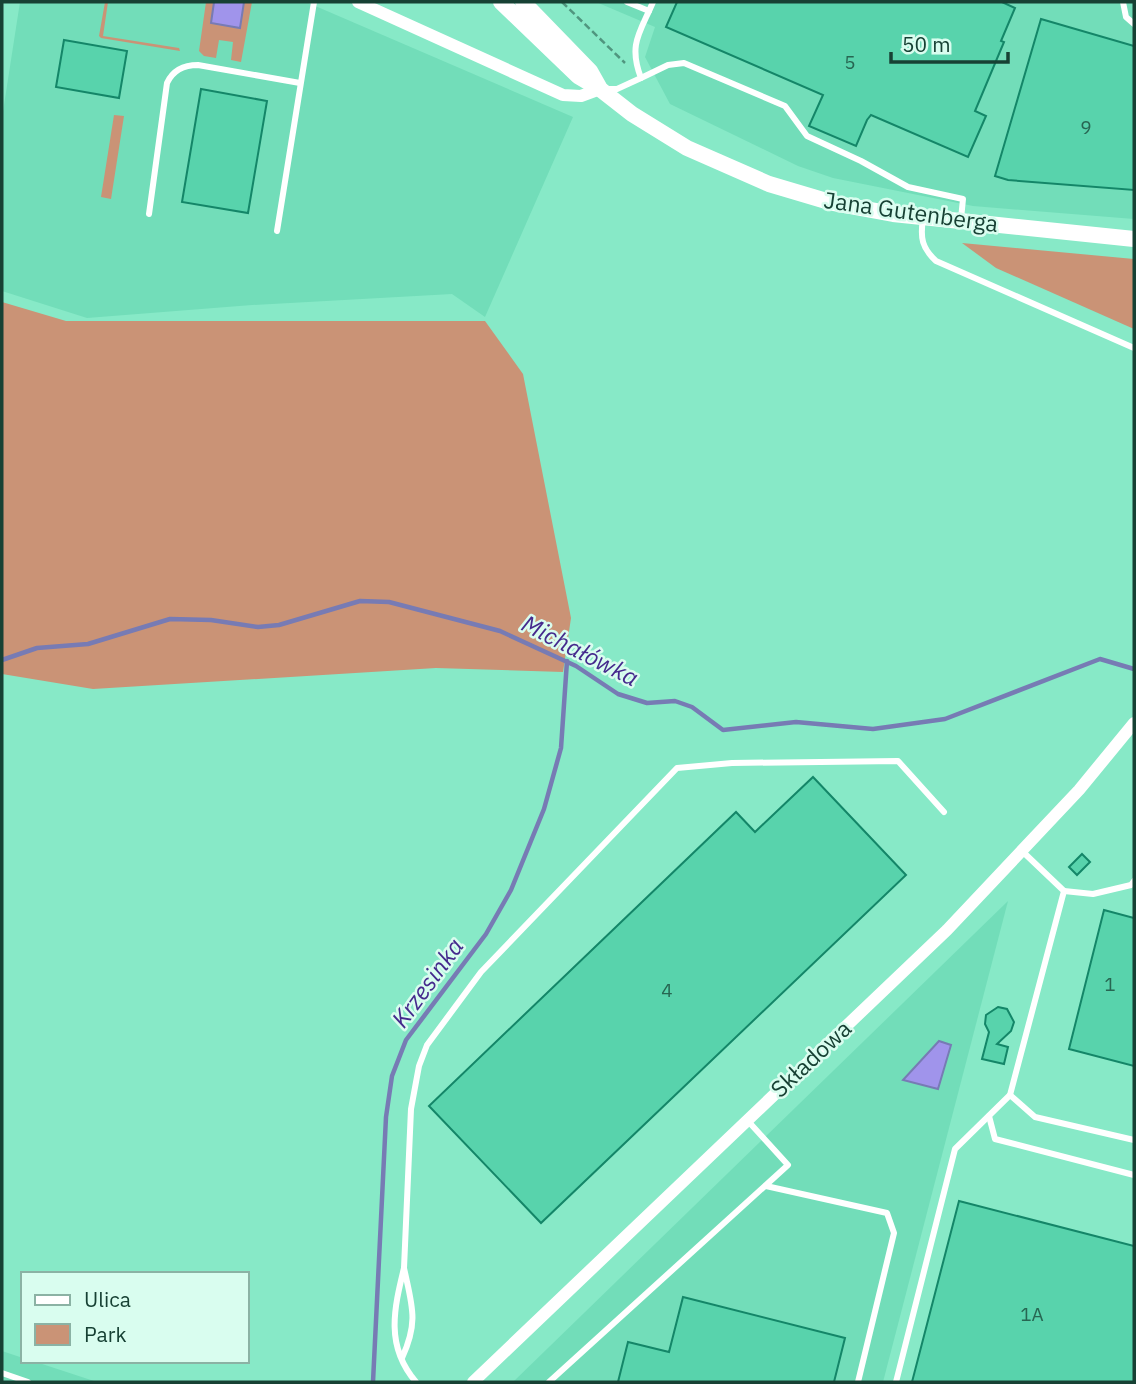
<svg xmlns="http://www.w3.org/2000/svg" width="1136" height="1384" viewBox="0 0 1136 1384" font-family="'IBM Plex Sans',sans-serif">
<rect width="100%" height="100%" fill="#87e9c7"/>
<!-- built -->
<g fill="#72ddb9">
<path d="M 20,2 L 306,2 L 573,117 L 485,317 L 452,294 L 252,305 L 87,318 L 2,291 L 2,118 Z"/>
<path d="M 596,2 L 1134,2 L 1134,219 L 973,206 L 833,178 L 798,166 L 670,104 L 645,57 L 655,27 Z"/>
<path d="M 1008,901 L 883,1382 L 513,1382 Z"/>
<path d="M 2,1351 L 23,1358 L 23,1361 L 33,1361 L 97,1382 L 2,1382 Z"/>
</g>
<!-- green -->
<g fill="#ca9376">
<path d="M 105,2 L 108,2 L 103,36 L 179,48 L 180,51 L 101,38 L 99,36 Z"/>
<path d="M 206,2 L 252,2 L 241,62 L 231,60 L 233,42 L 219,40 L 216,58 L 204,56 L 199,51 Z"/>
<path d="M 114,115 L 124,116 L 111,199 L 101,197 Z"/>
<path d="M 962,243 L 1134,259 L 1134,329 L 996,268 Z"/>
<path d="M 2,302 L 66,321 L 485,321 L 523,374 L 571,618 L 563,672 L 436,668 L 93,689 L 2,674 Z"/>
</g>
<!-- water -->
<g fill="#a094eb" stroke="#777bb4" stroke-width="2">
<path d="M 214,2 L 244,2 L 240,28 L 211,23 Z"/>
<path d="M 939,1041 L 951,1045 L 938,1089 L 903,1080 Z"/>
</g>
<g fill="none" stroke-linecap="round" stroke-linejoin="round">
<!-- stream -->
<g stroke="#777bb4" stroke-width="4.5">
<path d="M 2,660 L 37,648 L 88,644 L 170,619 L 211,620 L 258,627 L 279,625 L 360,601 L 389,602 L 500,631 L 576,666 L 618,694 L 647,703 L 675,701 L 692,707 L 723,730 L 796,722 L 873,729 L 945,719 L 1100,659 L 1134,669"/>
<path d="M 373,1382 L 386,1117 L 392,1076 L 406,1040 L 486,934 L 511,890 L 544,809 L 561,748 L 567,661"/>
</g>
</g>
<!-- building -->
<g fill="#58d3ac" stroke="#148668" stroke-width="2">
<path d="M 677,2 L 1002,2 L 1015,8 L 1001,41 L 1004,42 L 975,111 L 986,116 L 968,157 L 871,115 L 867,120 L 856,146 L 809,126 L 823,95 L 666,27 Z"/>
<path d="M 1041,19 L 1134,46 L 1134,190 L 1008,180 L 995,176 Z"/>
<path d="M 64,40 L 127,51 L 119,98 L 56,87 Z"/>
<path d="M 201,89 L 267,101 L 248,213 L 182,202 Z"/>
<path d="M 813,777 L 906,875 L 541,1223 L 429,1106 L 736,812 L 755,832 Z"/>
<path d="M 1082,854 L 1090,862 L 1077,875 L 1069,867 Z"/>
<path d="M 1104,910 L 1134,918 L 1134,1066 L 1069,1049 Z"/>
<path d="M 998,1007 L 1007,1009 L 1014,1022 L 1011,1031 L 997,1044 L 1008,1047 L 1004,1064 L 982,1059 L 989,1032 L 985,1024 L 986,1015 Z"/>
<path d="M 959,1201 L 1134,1246 L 1134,1382 L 912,1382 Z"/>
<path d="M 683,1297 L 845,1338 L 834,1382 L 618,1382 L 628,1342 L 669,1352 Z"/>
</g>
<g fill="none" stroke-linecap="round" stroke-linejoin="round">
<!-- path -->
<path stroke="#50967f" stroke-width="2.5" stroke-dasharray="7 3.5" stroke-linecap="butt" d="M 562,2 L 625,63"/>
<!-- service -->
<g stroke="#fff" stroke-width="6">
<path d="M 627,2 L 649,11"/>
<path d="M 1123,2 L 1126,17 L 1134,24"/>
<path d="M 641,78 L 668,65 L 684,63 L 785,106 L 807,136 L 861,161 L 908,187 L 963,199 L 961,219"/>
<path d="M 606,89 L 617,89 L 641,78 C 628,44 640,33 653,2"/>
<path d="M 149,214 L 167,83 C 173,70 184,65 198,65 L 300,83"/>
<path d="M 923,219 C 920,238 922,248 936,261 L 1134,348"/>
<path d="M 277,231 L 314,2"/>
<path d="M 1064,891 L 1093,894 L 1131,885 L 1134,881"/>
<path d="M 1010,1095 L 1035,1117 L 1134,1140"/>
<path d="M 989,1116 L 995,1139 L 1134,1175"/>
<path d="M 766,1186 L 887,1213 L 894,1233 L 858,1382"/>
<path d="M 404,1268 L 411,1109 L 419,1066 L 427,1045 L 481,972 L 677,768 L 732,763 L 898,761 L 944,812"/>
<path d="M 402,1358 C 419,1321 412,1306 404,1268 C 394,1309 385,1346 416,1382"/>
<path d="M 2,1373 L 28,1382"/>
<path d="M 549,1382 L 788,1165 L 748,1121"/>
<path d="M 896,1382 L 955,1149 L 1010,1095 L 1064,891 L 1022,851"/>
</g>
<!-- minor -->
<g stroke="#fff" stroke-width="12">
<path d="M 358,2 L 563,95 L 581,96 L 600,89"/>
<path d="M 473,1382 L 947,930 L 1079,790 L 1134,723"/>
</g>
<!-- tertiary -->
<g stroke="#fff" stroke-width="16">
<path d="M 501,2 L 578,76 L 600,89 L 632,114 L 687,148 L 769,184 L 833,203 L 893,214 L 1134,239"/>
<path d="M 523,2 L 590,71 L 599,87"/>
</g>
</g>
<g text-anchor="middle" stroke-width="5" stroke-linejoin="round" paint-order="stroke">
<!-- number labels -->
<g font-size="19" fill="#276652">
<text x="850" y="69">5</text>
<text x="1086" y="134">9</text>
<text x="1110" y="991">1</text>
<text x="667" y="997">4</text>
<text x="1032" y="1321">1A</text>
</g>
<!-- street labels -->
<g font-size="23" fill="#174134" stroke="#d9fdef">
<text transform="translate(911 212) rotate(8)" y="8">Jana Gutenberga</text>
<text transform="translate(811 1059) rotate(-43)" y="8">Składowa</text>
</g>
<!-- water labels -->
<g font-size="24" font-style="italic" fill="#452a8d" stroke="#d9fdef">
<text transform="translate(580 651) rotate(27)" y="8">Michałówka</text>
<text transform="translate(428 983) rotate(-54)" y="8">Krzesinka</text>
</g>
</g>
<!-- border -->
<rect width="1136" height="1384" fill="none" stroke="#174134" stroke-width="7"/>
<!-- legend -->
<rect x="21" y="1272" width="228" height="91" fill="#d9fdef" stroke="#8bb2a4" stroke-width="2"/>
<rect x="35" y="1295" width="35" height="10" fill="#ffffff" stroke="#8bb2a4" stroke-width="2"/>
<text x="84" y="1307" font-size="21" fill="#174134">Ulica</text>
<rect x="35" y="1324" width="35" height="21" fill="#ca9376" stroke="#8bb2a4" stroke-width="2"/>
<text x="84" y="1342" font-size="21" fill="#174134">Park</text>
<!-- scale -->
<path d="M891 52v10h117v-10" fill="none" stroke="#174134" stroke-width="3.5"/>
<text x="902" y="52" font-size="21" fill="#174134" stroke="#d9fdef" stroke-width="5" paint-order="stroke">50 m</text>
</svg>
